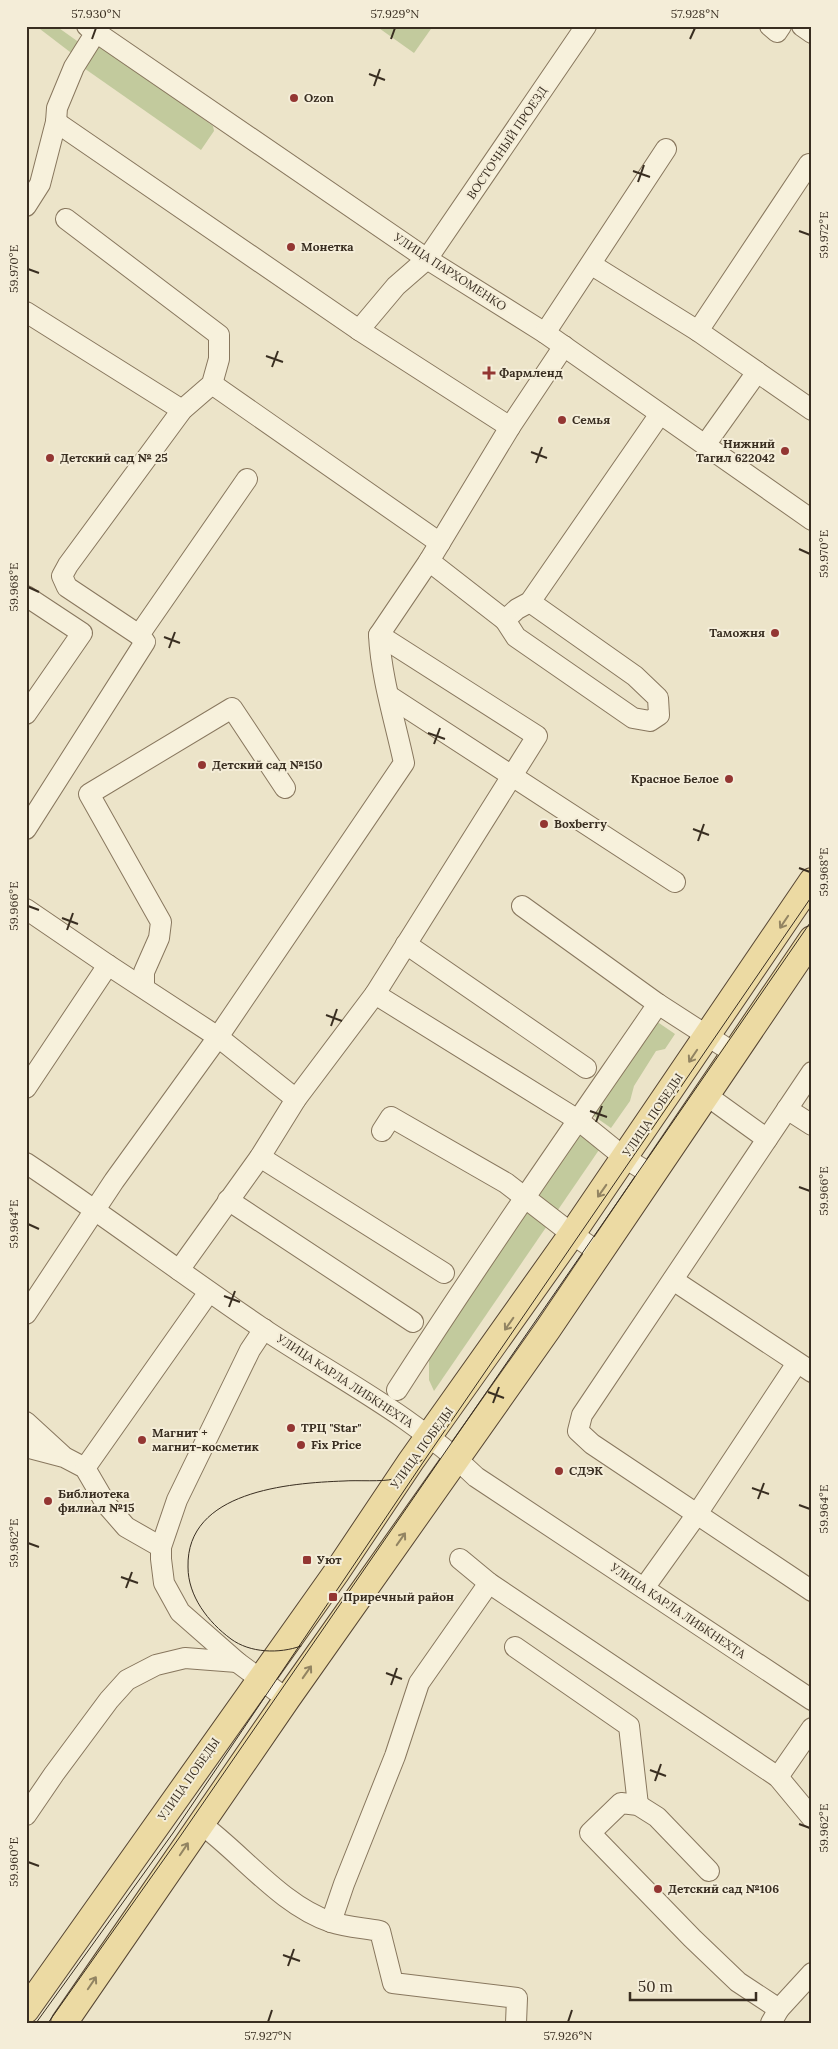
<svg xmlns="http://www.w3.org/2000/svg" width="838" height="2049" viewBox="0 0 838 2049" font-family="Lora,serif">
<rect width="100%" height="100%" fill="#ece4c9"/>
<!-- green -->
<g fill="#c2ca9d">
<path d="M 36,26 L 56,26 L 80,43 L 74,55 Z"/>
<path d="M 376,26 L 433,26 L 414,53 Z"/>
<path d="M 103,45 L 213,126 L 214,131 L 201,150 L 81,66 L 94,47 Z"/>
<path d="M 656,1021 L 675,1034 L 665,1049 L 656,1051 L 634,1086 L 630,1101 L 611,1128 L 591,1114 Z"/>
<path d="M 579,1133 L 601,1147 L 434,1391 L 429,1380 L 429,1353 Z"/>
</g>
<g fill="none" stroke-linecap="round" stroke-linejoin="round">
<defs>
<g id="minor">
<path d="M 87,26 L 427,259 L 545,333 L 812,520"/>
<path d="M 770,26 L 777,32 L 781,26"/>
<path d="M 802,26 L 812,33"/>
<path d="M 56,122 L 359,330 L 510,427"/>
<path d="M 26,206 L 40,184 L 56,122 L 57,108 L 74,67 L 96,32"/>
<path d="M 592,265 L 698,331 L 812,410"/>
<path d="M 26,312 L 182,410"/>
<path d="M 359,330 L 396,286 L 427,259 L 586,26"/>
<path d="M 698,331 L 809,164"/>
<path d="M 545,333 L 666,149"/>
<path d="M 212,384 L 440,543"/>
<path d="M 705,445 L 757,372"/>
<path d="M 429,561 L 505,620 L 517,609 L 530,602 L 660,414"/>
<path d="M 26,596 L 82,633 L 26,714"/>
<path d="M 505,620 L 516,637 L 633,718 L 650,721 L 659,715 L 658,698 L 635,676 L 530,602"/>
<path d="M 139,635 L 247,479"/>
<path d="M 389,696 L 675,882"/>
<path d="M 26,829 L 145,642 L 139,635 L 67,587 L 62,576 L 68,565 L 182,410 L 212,384 L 219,359 L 219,335 L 66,219"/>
<path d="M 522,906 L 658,1004 L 734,1053"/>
<path d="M 26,909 L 108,965 L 218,1037 L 296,1099"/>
<path d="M 406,944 L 586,1068"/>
<path d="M 144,987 L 144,972 L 159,938 L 161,922 L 89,794 L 232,708 L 285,788"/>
<path d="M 375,994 L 578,1120 L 625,1158 L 652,1175"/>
<path d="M 812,1072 L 582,1415 L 578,1431 L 592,1444 L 812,1591"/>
<path d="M 26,1088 L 108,965"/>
<path d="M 706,1095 L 767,1139"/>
<path d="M 787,1109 L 812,1125"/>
<path d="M 382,1131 L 391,1117 L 506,1183 L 572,1234 L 600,1253"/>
<path d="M 260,1157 L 444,1273"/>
<path d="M 26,1163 C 106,1216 182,1274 262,1328 C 334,1376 414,1416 476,1477 L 812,1700"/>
<path d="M 228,1200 L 413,1322"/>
<path d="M 179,1270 L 260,1157 L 296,1099 L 375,994 L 537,736 L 379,635"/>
<path d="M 673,1280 L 812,1372"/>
<path d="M 26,1314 L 114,1181 L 218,1037 L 404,763 C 395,721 381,677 379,635 L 429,561 L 510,427 L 564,346"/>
<path d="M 264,1329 L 250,1350 L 177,1500 L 161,1547 L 161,1559 L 164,1583 L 180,1612 L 237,1662 L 287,1699"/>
<path d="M 397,1390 C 481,1259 570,1132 658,1004"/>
<path d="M 26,1422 L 62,1455"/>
<path d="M 26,1447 L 64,1457 L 85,1468 L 106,1504 L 126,1527 L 161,1547"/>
<path d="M 85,1468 L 209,1292"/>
<path d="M 460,1559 L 489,1583 L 778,1777 L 812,1818"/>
<path d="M 644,1588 L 697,1514 L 797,1363"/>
<path d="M 515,1647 L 629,1726 L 638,1805"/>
<path d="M 778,1777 L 812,1728"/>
<path d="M 26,1815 L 54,1774 L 109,1700 L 127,1680 L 156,1665 L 185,1658 L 237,1662"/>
<path d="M 201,1824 C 242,1854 282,1906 331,1922 C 346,1927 364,1928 380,1931 L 393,1983 L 517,1998 L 516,2023"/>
<path d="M 709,1871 L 657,1817 L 638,1805 L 621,1803 L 590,1833 L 692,1938 L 738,1982 L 779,2009"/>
<path d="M 331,1922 L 344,1884 L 395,1756 L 419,1683 L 489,1583"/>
<path d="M 771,2023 L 779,2009 L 812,1973"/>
</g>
<g id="major">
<path d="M 26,2010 L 336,1573 L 411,1461 L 572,1234 L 812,881"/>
<path d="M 64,2023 L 287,1699 L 548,1329 L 812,939"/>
</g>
</defs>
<!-- minor casing -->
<use href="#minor" stroke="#88775e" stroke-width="22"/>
<!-- major casing -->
<use href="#major" stroke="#564532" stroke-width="28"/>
<!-- minor -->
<use href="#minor" stroke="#f7f1dc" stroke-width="20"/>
<!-- major -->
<use href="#major" stroke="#ecdaa3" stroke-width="26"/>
<!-- tram -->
<g stroke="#392e21" stroke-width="1">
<path d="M 301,1646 C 279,1654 250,1653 231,1639 C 208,1622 188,1596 188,1567 C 186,1491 289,1483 344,1481 C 355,1480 384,1482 393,1479 C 403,1475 413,1466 422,1460"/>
<path d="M 36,2023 L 173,1833 L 426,1458 L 812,896"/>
<path d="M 48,2023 L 179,1838 L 812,920"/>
</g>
</g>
<!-- one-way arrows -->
<defs><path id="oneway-shaft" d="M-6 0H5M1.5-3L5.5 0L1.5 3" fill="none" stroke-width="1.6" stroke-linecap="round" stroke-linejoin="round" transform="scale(1.25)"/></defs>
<g stroke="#928462">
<use href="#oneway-shaft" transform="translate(784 922) rotate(124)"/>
<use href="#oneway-shaft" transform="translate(693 1056) rotate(124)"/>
<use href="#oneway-shaft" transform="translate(602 1191) rotate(125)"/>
<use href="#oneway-shaft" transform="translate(509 1324) rotate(125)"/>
<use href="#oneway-shaft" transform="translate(401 1539) rotate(-55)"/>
<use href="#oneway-shaft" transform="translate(307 1672) rotate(-55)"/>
<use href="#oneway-shaft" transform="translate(184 1849) rotate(-56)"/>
<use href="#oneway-shaft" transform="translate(92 1983) rotate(-56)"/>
</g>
<!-- ticks -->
<path fill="none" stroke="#392e21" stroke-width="2" d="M 92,39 L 96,28M 391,39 L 395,28M 690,39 L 695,28M 369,74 L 385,80M 374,86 L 380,69M 633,171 L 650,177M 638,182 L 644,165M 799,231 L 810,235M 28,269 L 39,273M 266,356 L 283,362M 272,367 L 278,351M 531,452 L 547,458M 536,463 L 542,447M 799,549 L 810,554M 28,587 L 39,592M 164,637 L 180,643M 169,648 L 175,632M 428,733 L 445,739M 434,744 L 440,728M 693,829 L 709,835M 698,841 L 704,824M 799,868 L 810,872M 28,906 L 39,910M 62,918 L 78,924M 67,930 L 73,913M 326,1015 L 342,1021M 331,1026 L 337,1009M 590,1111 L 607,1117M 596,1122 L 602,1106M 799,1187 L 810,1191M 28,1224 L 39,1229M 224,1296 L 240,1302M 229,1307 L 235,1291M 488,1392 L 504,1398M 493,1403 L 499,1387M 752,1488 L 769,1494M 758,1499 L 764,1483M 799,1505 L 810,1509M 28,1543 L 39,1547M 121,1577 L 138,1583M 126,1588 L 132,1572M 386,1673 L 402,1679M 391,1685 L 397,1668M 650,1770 L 666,1776M 655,1781 L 661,1764M 799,1824 L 810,1828M 28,1862 L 39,1866M 283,1955 L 300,1961M 288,1966 L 294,1949M 268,2022 L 272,2010M 568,2022 L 572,2010"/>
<!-- markers -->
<g fill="#933632" stroke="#f4edd8" stroke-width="2">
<circle cx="294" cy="98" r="5"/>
<circle cx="291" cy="247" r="5"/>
<path d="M486.5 365.5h5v5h5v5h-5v5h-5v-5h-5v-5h5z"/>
<circle cx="562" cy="420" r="5"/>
<circle cx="785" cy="451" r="5"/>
<circle cx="50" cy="458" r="5"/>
<circle cx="775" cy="633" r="5"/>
<circle cx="202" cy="765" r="5"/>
<circle cx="729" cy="779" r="5"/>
<circle cx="544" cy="824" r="5"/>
<circle cx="291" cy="1428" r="5"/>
<circle cx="142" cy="1440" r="5"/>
<circle cx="301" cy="1445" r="5"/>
<circle cx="559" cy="1471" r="5"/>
<circle cx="48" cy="1501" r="5"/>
<rect x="302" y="1555" width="10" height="10" rx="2.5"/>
<rect x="328" y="1592" width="10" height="10" rx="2.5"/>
<circle cx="658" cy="1889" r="5"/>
</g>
<g text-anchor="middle" stroke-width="4" stroke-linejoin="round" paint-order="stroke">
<!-- poi labels -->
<g font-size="12" font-weight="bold" fill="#392e21" stroke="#f4edd8" text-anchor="start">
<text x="304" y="102">Ozon</text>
<text x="301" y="251">Монетка</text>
<text x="499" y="377">Фармленд</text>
<text x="572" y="424">Семья</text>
<text x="775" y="448" text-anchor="end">Нижний<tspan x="775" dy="14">Тагил 622042</tspan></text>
<text x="60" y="462">Детский сад № 25</text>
<text x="765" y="637" text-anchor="end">Таможня</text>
<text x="212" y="769">Детский сад №150</text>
<text x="719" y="783" text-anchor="end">Красное Белое</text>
<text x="554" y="828">Boxberry</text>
<text x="301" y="1432">ТРЦ "Star"</text>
<text x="152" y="1437">Магнит +<tspan x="152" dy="14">магнит-косметик</tspan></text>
<text x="311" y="1449">Fix Price</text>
<text x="569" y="1475">СДЭК</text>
<text x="58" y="1498">Библиотека<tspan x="58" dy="14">филиал №15</tspan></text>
<text x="317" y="1564">Уют</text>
<text x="343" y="1601">Приречный район</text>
<text x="668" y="1893">Детский сад №106</text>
</g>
<!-- street labels -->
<g font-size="12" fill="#392e21" stroke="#f4edd8">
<text transform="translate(507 143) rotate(-56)" y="4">ВОСТОЧНЫЙ ПРОЕЗД</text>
<text transform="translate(450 272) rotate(33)" y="4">УЛИЦА ПАРХОМЕНКО</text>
<text transform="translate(653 1115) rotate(-56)" y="4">УЛИЦА ПОБЕДЫ</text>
<text transform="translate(345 1381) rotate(33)" y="4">УЛИЦА КАРЛА ЛИБКНЕХТА</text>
<text transform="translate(422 1448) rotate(-54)" y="4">УЛИЦА ПОБЕДЫ</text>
<text transform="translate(678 1611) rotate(34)" y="4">УЛИЦА КАРЛА ЛИБКНЕХТА</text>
<text transform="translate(189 1779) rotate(-55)" y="4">УЛИЦА ПОБЕДЫ</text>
</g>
</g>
<!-- border -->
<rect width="838" height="2049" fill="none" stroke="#f4edd8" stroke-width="55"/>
<!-- scale -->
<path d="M630 1992v8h126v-8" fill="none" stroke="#392e21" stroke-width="2.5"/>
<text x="638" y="1992" font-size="15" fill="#392e21" stroke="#f4edd8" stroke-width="4" paint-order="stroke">50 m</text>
<rect x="28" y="28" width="782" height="1994" fill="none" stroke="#392e21" stroke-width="2"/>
<g font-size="12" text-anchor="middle" fill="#392e21">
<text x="96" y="18">57.930°N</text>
<text x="395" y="18">57.929°N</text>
<text x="695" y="18">57.928°N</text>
<text transform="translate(824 235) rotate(-90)" y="4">59.972°E</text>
<text transform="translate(14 269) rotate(-90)" y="4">59.970°E</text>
<text transform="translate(824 554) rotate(-90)" y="4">59.970°E</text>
<text transform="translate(14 587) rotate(-90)" y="4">59.968°E</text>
<text transform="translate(824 872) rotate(-90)" y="4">59.968°E</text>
<text transform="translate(14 906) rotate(-90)" y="4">59.966°E</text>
<text transform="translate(824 1191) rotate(-90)" y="4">59.966°E</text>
<text transform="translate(14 1224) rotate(-90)" y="4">59.964°E</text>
<text transform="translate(824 1509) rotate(-90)" y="4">59.964°E</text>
<text transform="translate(14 1543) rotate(-90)" y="4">59.962°E</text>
<text transform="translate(824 1828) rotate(-90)" y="4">59.962°E</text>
<text transform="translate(14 1862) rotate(-90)" y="4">59.960°E</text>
<text x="268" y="2040">57.927°N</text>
<text x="568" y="2040">57.926°N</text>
</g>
</svg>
